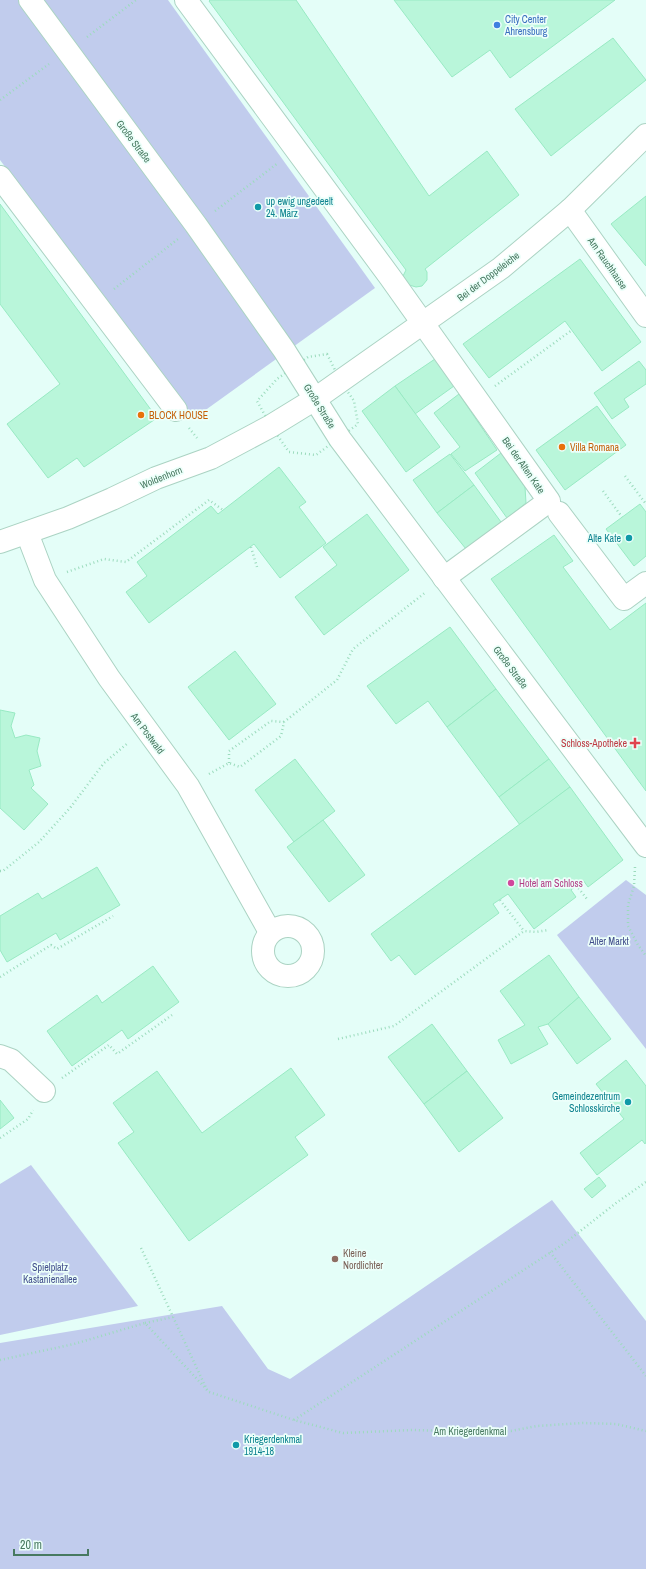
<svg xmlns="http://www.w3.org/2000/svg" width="646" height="1569" viewBox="0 0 646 1569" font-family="'Archivo Narrow',sans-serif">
<rect width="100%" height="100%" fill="#e4fef8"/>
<!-- green -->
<g fill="#c1cced">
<path d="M 0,0 L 168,0 L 375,288 L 193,419 L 0,160 Z"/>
<path d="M 626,880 L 646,895 L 646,1049 L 557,935 Z"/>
<path d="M 31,1165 L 138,1306 L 0,1335 L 0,1184 Z"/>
<path d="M 552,1200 L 646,1321 L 646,1569 L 0,1569 L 0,1343 L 222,1306 L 268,1369 L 290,1379 Z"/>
</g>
<!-- building -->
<g fill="#b9f6da" stroke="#98eac3">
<path d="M 210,0 L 296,0 L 429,196 L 487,151 L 519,195 L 425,269 L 427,272 L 427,280 L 422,286 L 416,287 L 409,285 L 405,280 L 403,276 L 406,270 L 209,1 Z"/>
<path d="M 394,0 L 615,0 L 510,78 L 490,50 L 452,77 Z"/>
<path d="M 613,38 L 646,80 L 551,156 L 515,109 Z"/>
<path d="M 646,196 L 646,266 L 611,224 Z"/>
<path d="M 0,204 L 157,418 L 84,467 L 77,458 L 48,478 L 7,424 L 60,384 L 0,304 Z"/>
<path d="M 580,259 L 641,342 L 602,371 L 565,321 L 489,378 L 463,344 Z"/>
<path d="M 435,359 L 454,386 L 415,414 L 395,386 Z"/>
<path d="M 639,361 L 646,370 L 646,384 L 624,399 L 629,407 L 612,419 L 594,393 Z"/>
<path d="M 395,386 L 440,447 L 406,472 L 362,411 Z"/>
<path d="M 459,394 L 497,450 L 465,471 L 451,454 L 460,447 L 434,413 Z"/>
<path d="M 597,406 L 626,445 L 565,490 L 536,450 Z"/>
<path d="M 501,453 L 525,487 L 526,503 L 507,518 L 475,473 Z"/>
<path d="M 450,454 L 474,485 L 437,513 L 413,480 Z"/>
<path d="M 279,467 L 306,502 L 299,507 L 326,543 L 280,578 L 254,544 L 149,623 L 126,592 L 147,576 L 137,562 L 211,506 L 218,514 Z"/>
<path d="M 474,485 L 501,522 L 466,549 L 437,513 Z"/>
<path d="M 640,504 L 646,512 L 646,556 L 634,566 L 606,529 Z"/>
<path d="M 367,514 L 409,570 L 324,635 L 295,597 L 337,565 L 323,547 Z"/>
<path d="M 554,535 L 573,561 L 563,567 L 610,630 L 646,603 L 646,791 L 491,579 Z"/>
<path d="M 450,627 L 496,689 L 447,727 L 428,701 L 396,724 L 367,686 Z"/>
<path d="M 235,651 L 276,704 L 229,740 L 188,687 Z"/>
<path d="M 496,689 L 549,759 L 499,797 L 447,727 Z"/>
<path d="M 0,710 L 15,713 L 11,726 L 15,738 L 26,735 L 40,738 L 37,751 L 41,766 L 29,770 L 34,785 L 31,788 L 48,804 L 24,830 L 0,808 Z"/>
<path d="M 295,759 L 335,811 L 294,842 L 255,790 Z"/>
<path d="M 549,759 L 570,787 L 520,825 L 499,797 Z"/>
<path d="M 570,787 L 623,860 L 588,887 L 583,880 L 571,890 L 576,897 L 534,929 L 508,894 L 493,904 L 499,913 L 415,975 L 399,955 L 391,961 L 371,934 Z"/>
<path d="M 323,820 L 365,875 L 329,902 L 287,847 Z"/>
<path d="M 97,867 L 120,905 L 60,940 L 56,933 L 7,962 L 0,950 L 0,916 L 38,893 L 42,899 Z"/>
<path d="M 549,955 L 579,997 L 548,1024 L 538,1027 L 548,1044 L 511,1064 L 498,1040 L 525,1025 L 500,991 Z"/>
<path d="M 153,966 L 179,1002 L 128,1039 L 122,1030 L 72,1066 L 47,1031 L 97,995 L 102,1003 Z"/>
<path d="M 579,997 L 611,1039 L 577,1064 L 548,1024 Z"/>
<path d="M 432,1024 L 467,1071 L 424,1104 L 388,1057 Z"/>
<path d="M 626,1060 L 646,1086 L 646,1142 L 645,1144 L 642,1140 L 597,1175 L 580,1153 L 624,1119 L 596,1084 Z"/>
<path d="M 291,1068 L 325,1115 L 295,1137 L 308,1155 L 189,1241 L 118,1143 L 134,1132 L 113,1103 L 157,1071 L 202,1133 Z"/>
<path d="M 467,1071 L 503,1118 L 459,1152 L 424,1104 Z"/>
<path d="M 0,1100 L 14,1118 L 0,1129 Z"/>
<path d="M 599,1177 L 606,1186 L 592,1198 L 584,1189 Z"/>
</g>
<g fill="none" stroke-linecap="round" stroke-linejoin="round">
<defs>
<g id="minor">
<path d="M 30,0 L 196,225 L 284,350 L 340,439 L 646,846"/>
<path d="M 186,0 L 390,277 L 549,501 L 444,578"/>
<path d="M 0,177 L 176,410"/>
<path d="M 570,210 L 646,316"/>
<path d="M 559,513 L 624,599 L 646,583"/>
<path d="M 27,533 L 45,580 L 109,678 L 188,786 L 270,932"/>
<path d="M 0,542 L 68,518 L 112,499 L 156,478 L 211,458 L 271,426 L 315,399 L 501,268 L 570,210 L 646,135"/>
<circle cx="288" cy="951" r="25"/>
<path d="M 0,1056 L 11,1060 L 44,1091"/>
</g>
</defs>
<!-- minor casing -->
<use href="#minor" stroke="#abd3c3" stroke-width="24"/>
<!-- path -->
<g stroke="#9cdbbd" stroke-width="2.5" stroke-dasharray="1 3" stroke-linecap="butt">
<path d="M 87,37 L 136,0"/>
<path d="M 0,100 L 49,64"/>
<path d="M 215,211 L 278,163"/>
<path d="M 114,289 L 178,239"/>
<path d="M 327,354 L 341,382 L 354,401 L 358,424 L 316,455 L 289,452 L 271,426 L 257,401 L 277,379 L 308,357 Z"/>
<path d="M 495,386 L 572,330"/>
<path d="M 189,428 L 197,438"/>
<path d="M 625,476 L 646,504"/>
<path d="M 603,491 L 622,517"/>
<path d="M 251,547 L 257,567"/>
<path d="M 67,572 L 104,559 L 126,562 L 209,500 L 223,510"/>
<path d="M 229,763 L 229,751 L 271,721 L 284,722"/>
<path d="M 209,774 L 229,763 L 240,767 L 281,736 L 284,722 L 337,680 L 353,649 L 426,592"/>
<path d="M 635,867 L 634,886 L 628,905 L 628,926 L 638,945 L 646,956"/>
<path d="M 0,871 L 3,871 L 39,842 L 70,808 L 104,763 L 128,743"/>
<path d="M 576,885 L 587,899"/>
<path d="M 500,900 L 524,931"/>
<path d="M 0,977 L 51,945 L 57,949 L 113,916"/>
<path d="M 338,1039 L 394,1026 L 524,931 L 536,932 L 548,930"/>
<path d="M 62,1078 L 109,1045 L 117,1054 L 172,1015"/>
<path d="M 0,1138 L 28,1119 L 33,1110"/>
<path d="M 141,1248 L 207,1390"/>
<path d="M 550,1252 L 646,1376"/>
<path d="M 145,1323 L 173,1317"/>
<path d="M 0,1360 L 74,1344 L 145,1323 L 209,1392 L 294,1420 L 343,1433 L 412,1430 L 483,1432 L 511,1431 L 537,1426 L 583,1423 L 616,1424 L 646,1431"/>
<path d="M 294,1420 L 565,1243 L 616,1203 L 646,1182"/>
</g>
<!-- minor -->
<use href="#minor" stroke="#fff" stroke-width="22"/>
</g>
<!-- markers -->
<circle fill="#3f7fe0" stroke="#ecfffa" stroke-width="1.5" cx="497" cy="25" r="4"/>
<g fill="#0f9aa8" stroke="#ecfffa" stroke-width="1.5">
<circle cx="258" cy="207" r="4"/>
<circle cx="629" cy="538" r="4"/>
<circle cx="628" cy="1102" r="4"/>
<circle cx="236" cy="1445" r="4"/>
</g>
<g fill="#e8710a" stroke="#ecfffa" stroke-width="1.5">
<circle cx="141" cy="415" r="4"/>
<circle cx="562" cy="447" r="4"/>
</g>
<path fill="#e0444e" stroke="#ecfffa" stroke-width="1.5" d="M633 737h4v4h4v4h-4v4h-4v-4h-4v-4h4z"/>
<circle fill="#d1479c" stroke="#ecfffa" stroke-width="1.5" cx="511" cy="883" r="4"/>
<circle fill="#8d6e63" stroke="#ecfffa" stroke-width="1.5" cx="335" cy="1259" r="4"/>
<g text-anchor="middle" stroke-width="3.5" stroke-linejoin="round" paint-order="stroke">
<!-- shop labels -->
<g font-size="10" fill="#366cbe" stroke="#ecfffa" text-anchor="start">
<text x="505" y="23">City Center<tspan x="505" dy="12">Ahrensburg</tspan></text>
</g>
<!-- street labels -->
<g font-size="10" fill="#477960" stroke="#ecfffa">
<text transform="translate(134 141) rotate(53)" y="4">Große Straße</text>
<text transform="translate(608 263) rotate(55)" y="4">Am Rauchhause</text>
<text transform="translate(488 276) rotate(-37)" y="4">Bei der Doppeleiche</text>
<text transform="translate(320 406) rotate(58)" y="4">Große Straße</text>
<text transform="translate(524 465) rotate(55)" y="4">Bei der Alten Kate</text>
<text transform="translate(161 477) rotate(-22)" y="4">Woldenhorn</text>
<text transform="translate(511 667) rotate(53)" y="4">Große Straße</text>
<text transform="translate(148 733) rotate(53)" y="4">Am Postwald</text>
<text x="470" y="1435">Am Kriegerdenkmal</text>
</g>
<!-- culture labels -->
<g font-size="10" fill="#0d838f" stroke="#ecfffa" text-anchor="start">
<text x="266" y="205">up ewig ungedeelt<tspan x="266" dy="12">24. März</tspan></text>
<text x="621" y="542" text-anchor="end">Alte Kate</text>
<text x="620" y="1100" text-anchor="end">Gemeindezentrum<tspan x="620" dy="12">Schlosskirche</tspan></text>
<text x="244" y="1443">Kriegerdenkmal<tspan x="244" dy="12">1914-18</tspan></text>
</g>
<!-- food labels -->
<g font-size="10" fill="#c56008" stroke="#ecfffa" text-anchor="start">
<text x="149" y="419">BLOCK HOUSE</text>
<text x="570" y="451">Villa Romana</text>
</g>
<!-- health labels -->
<g font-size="10" fill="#be3a42" stroke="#ecfffa" text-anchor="end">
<text x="627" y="747">Schloss-Apotheke</text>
</g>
<!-- hotel labels -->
<g font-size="10" fill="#b23c85" stroke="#ecfffa" text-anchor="start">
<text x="519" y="887">Hotel am Schloss</text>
</g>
<!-- park labels -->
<g font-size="10" fill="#424e8c" stroke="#ecfffa">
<text x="609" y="945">Alter Markt</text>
<text x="50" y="1271">Spielplatz<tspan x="50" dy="12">Kastanienallee</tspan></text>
</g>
<!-- education labels -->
<g font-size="10" fill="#785e54" stroke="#ecfffa" text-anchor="start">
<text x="343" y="1257">Kleine<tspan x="343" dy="12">Nordlichter</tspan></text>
</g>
</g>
<!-- scale -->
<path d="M14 1549v6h74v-6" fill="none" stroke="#477960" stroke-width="2"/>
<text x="20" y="1549" font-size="12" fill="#477960" stroke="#ecfffa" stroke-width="3" paint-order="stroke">20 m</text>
</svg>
